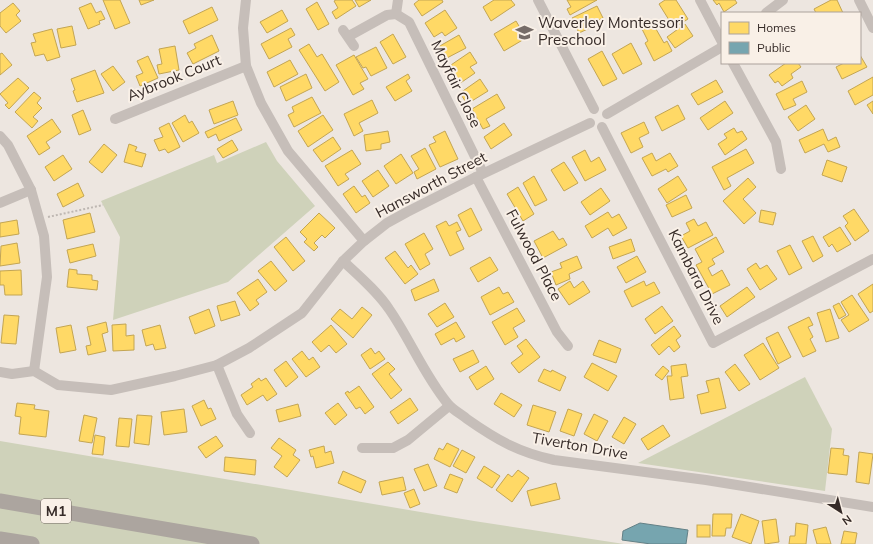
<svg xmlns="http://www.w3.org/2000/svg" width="873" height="544" viewBox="0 0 873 544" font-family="Mulish,sans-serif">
<rect width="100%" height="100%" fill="#ede6e0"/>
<!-- green -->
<g fill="#cfd2ba">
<path d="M 266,142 L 277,161 L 315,206 L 228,282 L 113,320 L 120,237 L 101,201 L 214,155 L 217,163 Z"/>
<path d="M 805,377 L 832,429 L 825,491 L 638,463 Z"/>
<path d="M 0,441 L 474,521 L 624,544 L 0,544 Z"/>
</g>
<!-- homes -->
<g fill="#ffd966" stroke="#c3a553">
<path d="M 103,0 L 120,0 L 130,23 L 115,29 Z"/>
<path d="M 139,0 L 154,0 L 141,5 Z"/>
<path d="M 336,0 L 352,0 L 356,6 L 336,19 L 332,12 L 338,8 L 334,1 Z"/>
<path d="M 355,0 L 371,0 L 359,7 Z"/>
<path d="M 419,0 L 442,0 L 443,2 L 422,16 L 414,4 Z"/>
<path d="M 494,0 L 511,0 L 515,5 L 491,21 L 483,7 Z"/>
<path d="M 567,0 L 597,0 L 570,15 L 567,9 L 571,7 Z"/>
<path d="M 665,0 L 676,0 L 688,19 L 674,28 L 659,4 Z"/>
<path d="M 713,0 L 735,0 L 737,3 L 724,12 L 719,3 L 717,5 Z"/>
<path d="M 831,0 L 837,0 L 843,13 L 816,13 L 814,9 Z"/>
<path d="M 317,2 L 329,24 L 318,30 L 306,9 Z"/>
<path d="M 13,3 L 20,11 L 16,15 L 21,21 L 6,33 L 0,26 L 0,13 Z"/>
<path d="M 91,3 L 96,13 L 101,11 L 105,19 L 99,21 L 100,24 L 88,29 L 79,8 Z"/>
<path d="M 597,6 L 603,18 L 590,24 L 592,27 L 579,33 L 572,18 Z"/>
<path d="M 212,7 L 218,20 L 189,34 L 183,21 Z"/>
<path d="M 282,10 L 288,21 L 267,33 L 260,22 Z"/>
<path d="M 445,10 L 457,28 L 445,36 L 442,32 L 434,37 L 425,23 Z"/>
<path d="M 516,21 L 526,38 L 504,51 L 494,34 Z"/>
<path d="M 652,22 L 664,43 L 667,41 L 672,51 L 654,61 L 645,43 L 648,41 L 641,27 Z"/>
<path d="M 685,24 L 693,36 L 675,48 L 667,37 Z"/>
<path d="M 72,26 L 76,45 L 61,48 L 57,29 Z"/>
<path d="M 291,28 L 295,35 L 288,39 L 292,47 L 269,59 L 261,44 Z"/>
<path d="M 52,29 L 60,57 L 47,61 L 44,54 L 35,56 L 31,43 L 36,42 L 33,34 Z"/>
<path d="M 393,34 L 406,57 L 393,64 L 380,42 Z"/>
<path d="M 212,35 L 219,51 L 193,64 L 187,53 L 196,48 L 194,44 Z"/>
<path d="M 459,35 L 466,48 L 445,59 L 438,47 Z"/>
<path d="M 631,43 L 642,64 L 623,74 L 612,54 Z"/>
<path d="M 309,44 L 317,57 L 322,54 L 339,82 L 325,91 L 299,50 Z"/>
<path d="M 175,46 L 179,70 L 159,74 L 157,65 L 162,64 L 159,49 Z"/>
<path d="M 376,47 L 387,68 L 371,76 L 366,67 L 363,68 L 356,57 Z"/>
<path d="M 602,51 L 617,79 L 603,86 L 588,59 Z"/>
<path d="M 470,52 L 477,63 L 470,67 L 475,73 L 459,84 L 448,67 Z"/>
<path d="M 2,53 L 12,65 L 0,75 L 0,54 Z"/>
<path d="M 354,55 L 368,79 L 360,83 L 364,89 L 353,95 L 336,65 Z"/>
<path d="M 860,55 L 867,67 L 842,79 L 836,67 L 844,63 L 860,63 Z"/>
<path d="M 148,56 L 158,78 L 140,86 L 136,76 L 143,73 L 137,61 Z"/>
<path d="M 290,60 L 298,74 L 274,87 L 267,72 Z"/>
<path d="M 786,63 L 798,63 L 801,67 L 791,74 L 793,78 L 782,86 L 778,81 L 775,83 L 769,75 Z"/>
<path d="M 113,66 L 125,82 L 113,91 L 101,74 Z"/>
<path d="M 95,70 L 104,93 L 77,102 L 73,91 L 75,90 L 71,79 Z"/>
<path d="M 306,74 L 312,88 L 286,101 L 280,87 Z"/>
<path d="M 408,74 L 410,78 L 406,81 L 412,91 L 395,101 L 386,87 Z"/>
<path d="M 873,77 L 873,95 L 855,105 L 848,91 Z"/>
<path d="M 18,78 L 29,88 L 9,109 L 5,105 L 8,103 L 0,94 Z"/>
<path d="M 480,79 L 488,91 L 467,104 L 460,93 Z"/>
<path d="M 716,80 L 723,92 L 698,105 L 691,94 Z"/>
<path d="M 802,81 L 807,92 L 793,99 L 796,105 L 784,110 L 776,94 Z"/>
<path d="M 34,92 L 41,98 L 37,103 L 42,108 L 33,117 L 38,121 L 32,128 L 15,112 Z"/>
<path d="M 497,94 L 505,108 L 486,119 L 490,126 L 483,129 L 472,109 Z"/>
<path d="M 312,97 L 321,113 L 294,127 L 288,115 L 294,112 L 292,107 Z"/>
<path d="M 372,100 L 378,113 L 359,123 L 363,131 L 354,136 L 344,114 Z"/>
<path d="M 233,101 L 238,115 L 214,124 L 209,110 Z"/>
<path d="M 725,101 L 733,113 L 708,130 L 700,118 Z"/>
<path d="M 873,101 L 873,114 L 867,105 Z"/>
<path d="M 678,105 L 685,119 L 662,131 L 655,117 Z"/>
<path d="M 806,105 L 815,119 L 798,131 L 788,117 Z"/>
<path d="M 83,110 L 91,130 L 79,135 L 72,115 Z"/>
<path d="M 185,115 L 189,123 L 192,121 L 199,133 L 183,142 L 172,123 Z"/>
<path d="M 323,115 L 333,130 L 308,147 L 298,131 Z"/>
<path d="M 236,118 L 242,130 L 219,141 L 216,134 L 208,138 L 205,132 Z"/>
<path d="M 52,119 L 61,132 L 46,142 L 50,148 L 39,155 L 27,136 Z"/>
<path d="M 644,122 L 649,133 L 639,138 L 643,147 L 631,153 L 621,133 Z"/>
<path d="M 169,123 L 180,147 L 168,153 L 165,149 L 159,151 L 154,140 L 163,137 L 159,128 Z"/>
<path d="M 504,123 L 512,135 L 491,149 L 484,137 Z"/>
<path d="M 734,128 L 737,133 L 742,131 L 747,139 L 725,155 L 718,144 L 727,138 L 724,134 Z"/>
<path d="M 823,129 L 828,141 L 836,137 L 840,147 L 828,152 L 824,144 L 805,153 L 799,140 Z"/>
<path d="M 388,131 L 390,142 L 381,144 L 381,149 L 366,151 L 364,135 Z"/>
<path d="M 445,131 L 458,159 L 440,167 L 429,145 L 436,142 L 433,137 Z"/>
<path d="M 333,137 L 341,149 L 322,162 L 313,150 Z"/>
<path d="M 232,140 L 238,150 L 223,158 L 217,149 Z"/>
<path d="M 104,144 L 117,155 L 102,173 L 89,162 Z"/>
<path d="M 129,144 L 137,147 L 135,151 L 146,154 L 142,167 L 124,162 Z"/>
<path d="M 425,148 L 436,169 L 417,179 L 414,172 L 419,169 L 411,156 Z"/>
<path d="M 746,149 L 754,163 L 727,178 L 731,186 L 724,190 L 712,167 Z"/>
<path d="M 352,150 L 361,164 L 345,174 L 349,179 L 338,186 L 325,166 Z"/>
<path d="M 585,150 L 591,162 L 599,157 L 606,170 L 585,181 L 572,157 Z"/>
<path d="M 652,153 L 656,161 L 670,153 L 678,166 L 668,172 L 666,169 L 652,176 L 642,158 Z"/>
<path d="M 401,154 L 413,173 L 396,184 L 384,166 Z"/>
<path d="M 63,155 L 72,169 L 54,181 L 45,167 Z"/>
<path d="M 827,160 L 847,167 L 842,182 L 822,175 Z"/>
<path d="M 564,162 L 578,183 L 564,191 L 551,170 Z"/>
<path d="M 378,170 L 389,186 L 373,197 L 362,181 Z"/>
<path d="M 534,176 L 547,200 L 535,206 L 523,183 Z"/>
<path d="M 678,176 L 687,190 L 667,203 L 658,189 Z"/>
<path d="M 748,178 L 756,187 L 743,199 L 756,213 L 744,224 L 723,201 Z"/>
<path d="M 78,183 L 84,196 L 63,207 L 57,194 Z"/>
<path d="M 354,186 L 362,197 L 365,195 L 370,203 L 356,213 L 343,194 Z"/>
<path d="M 518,187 L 534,214 L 523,221 L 507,194 Z"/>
<path d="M 601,188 L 610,201 L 590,215 L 581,202 Z"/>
<path d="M 686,195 L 692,208 L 672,217 L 666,205 Z"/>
<path d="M 471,208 L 482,230 L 469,237 L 458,215 Z"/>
<path d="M 854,209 L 869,231 L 855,241 L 845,226 L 848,223 L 843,216 Z"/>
<path d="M 761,210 L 776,213 L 773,225 L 759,222 Z"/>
<path d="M 608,212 L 612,218 L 619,214 L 627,228 L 613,236 L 608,228 L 592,238 L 585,226 Z"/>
<path d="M 90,213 L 95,232 L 67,239 L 63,220 Z"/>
<path d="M 319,213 L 335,228 L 325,238 L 322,235 L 314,243 L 318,247 L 314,251 L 304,242 L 307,239 L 300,232 Z"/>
<path d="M 694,219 L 698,226 L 706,222 L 713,235 L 688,248 L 681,236 L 690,231 L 686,223 Z"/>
<path d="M 17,220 L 19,234 L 0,237 L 0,223 Z"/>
<path d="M 446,221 L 449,226 L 457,222 L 461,230 L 456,232 L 464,249 L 450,256 L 436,226 Z"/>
<path d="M 840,227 L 851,244 L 837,252 L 832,244 L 829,247 L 823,237 Z"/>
<path d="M 553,231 L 559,240 L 563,238 L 567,245 L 543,258 L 534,241 Z"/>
<path d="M 424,233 L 433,249 L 425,254 L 430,264 L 420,270 L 405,244 Z"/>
<path d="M 813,236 L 823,256 L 813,262 L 802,241 Z"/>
<path d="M 286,237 L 305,261 L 293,271 L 274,247 Z"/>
<path d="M 716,237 L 724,252 L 712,259 L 715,264 L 708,268 L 712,276 L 722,270 L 730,285 L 712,294 L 696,265 L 702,262 L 695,249 Z"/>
<path d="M 631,239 L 635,251 L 613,259 L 609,247 Z"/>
<path d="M 17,243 L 20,263 L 0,266 L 1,246 Z"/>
<path d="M 93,244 L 96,256 L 70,263 L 67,250 Z"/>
<path d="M 790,245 L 802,268 L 789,275 L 777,251 Z"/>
<path d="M 395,251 L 408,268 L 411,265 L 418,274 L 405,284 L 385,258 Z"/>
<path d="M 577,256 L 582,268 L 569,274 L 570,279 L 556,285 L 551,272 L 562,268 L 560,263 Z"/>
<path d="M 637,256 L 646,272 L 626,283 L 617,267 Z"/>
<path d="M 490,257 L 498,270 L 478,282 L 470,268 Z"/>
<path d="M 271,261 L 287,281 L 275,291 L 258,271 Z"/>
<path d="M 756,263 L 760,269 L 767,265 L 777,279 L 760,290 L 747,269 Z"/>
<path d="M 69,269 L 77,270 L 77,274 L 92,275 L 92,280 L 98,281 L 97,290 L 67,287 Z"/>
<path d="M 21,270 L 22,295 L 5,295 L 4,285 L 0,285 L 0,271 Z"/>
<path d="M 258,279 L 267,292 L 256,300 L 259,304 L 250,311 L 237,293 Z"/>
<path d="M 434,279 L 439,291 L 415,301 L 411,290 Z"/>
<path d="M 570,281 L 574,288 L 583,281 L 590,292 L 569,305 L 558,289 Z"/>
<path d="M 644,281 L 646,286 L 654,282 L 660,293 L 632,307 L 624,291 Z"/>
<path d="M 873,284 L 873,311 L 870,313 L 858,294 Z"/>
<path d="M 499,287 L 503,294 L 508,292 L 514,302 L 490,315 L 481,297 Z"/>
<path d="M 747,287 L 755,297 L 727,317 L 720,306 Z"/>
<path d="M 852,295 L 869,320 L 849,332 L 841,320 L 849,315 L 841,302 Z"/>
<path d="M 235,301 L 240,315 L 221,321 L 217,306 Z"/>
<path d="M 445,303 L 454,317 L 437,327 L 428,314 Z"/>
<path d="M 839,303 L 846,315 L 839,319 L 833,306 Z"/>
<path d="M 662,306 L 673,321 L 655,334 L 645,319 Z"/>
<path d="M 362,307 L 372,315 L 353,338 L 331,319 L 340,309 L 352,319 Z"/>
<path d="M 517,308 L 525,321 L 513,328 L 518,337 L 505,345 L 492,322 Z"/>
<path d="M 209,309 L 215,326 L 195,334 L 189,317 Z"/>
<path d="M 830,309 L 839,338 L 826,342 L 817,313 Z"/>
<path d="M 4,315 L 19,316 L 16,344 L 1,343 Z"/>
<path d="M 809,317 L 813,325 L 808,327 L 813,337 L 810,339 L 816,351 L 803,357 L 788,327 Z"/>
<path d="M 106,322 L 108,332 L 102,334 L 106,351 L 88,355 L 86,346 L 91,345 L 87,327 Z"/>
<path d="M 456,322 L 465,337 L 456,342 L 454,338 L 441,345 L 435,334 Z"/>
<path d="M 126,324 L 126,336 L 134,335 L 134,350 L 113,351 L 112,325 Z"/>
<path d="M 71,325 L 76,350 L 60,353 L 56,328 Z"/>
<path d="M 160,325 L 166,348 L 155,350 L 153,344 L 146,346 L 142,330 Z"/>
<path d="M 331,325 L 347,344 L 336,353 L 329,345 L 321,352 L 312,342 Z"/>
<path d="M 674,326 L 681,336 L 676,340 L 680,347 L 674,352 L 669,346 L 659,355 L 651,345 Z"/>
<path d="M 778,332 L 791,357 L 778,364 L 766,338 Z"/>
<path d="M 526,339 L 540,357 L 519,373 L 511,363 L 523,354 L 517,346 Z"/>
<path d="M 599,340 L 621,349 L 616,363 L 593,355 Z"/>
<path d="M 763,343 L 779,368 L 760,380 L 744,355 Z"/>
<path d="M 371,348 L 375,354 L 379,351 L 385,359 L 370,369 L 361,355 Z"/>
<path d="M 473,350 L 479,362 L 460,372 L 453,359 Z"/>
<path d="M 302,351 L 309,360 L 313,357 L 320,367 L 306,377 L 292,359 Z"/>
<path d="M 286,361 L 298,377 L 286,387 L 274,370 Z"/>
<path d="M 388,362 L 395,369 L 389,374 L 402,390 L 391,399 L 372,374 Z"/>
<path d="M 592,363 L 617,376 L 608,391 L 584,377 Z"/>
<path d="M 686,364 L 688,376 L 681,377 L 684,398 L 670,400 L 667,376 L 672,376 L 671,366 Z"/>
<path d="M 735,364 L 750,384 L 739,391 L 725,372 Z"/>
<path d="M 486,366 L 494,379 L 477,390 L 469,377 Z"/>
<path d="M 663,366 L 669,371 L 662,380 L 655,375 Z"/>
<path d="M 544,369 L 551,372 L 552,370 L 566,377 L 560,391 L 538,381 Z"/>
<path d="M 259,378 L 261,381 L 266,378 L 277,394 L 267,401 L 263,395 L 247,405 L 241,395 L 253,387 L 251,384 Z"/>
<path d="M 719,378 L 726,408 L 701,414 L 697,395 L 709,392 L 706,381 Z"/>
<path d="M 359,386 L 374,407 L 365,414 L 360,407 L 356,409 L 345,393 L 348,391 L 349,393 Z"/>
<path d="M 501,393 L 522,405 L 514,417 L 494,404 Z"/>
<path d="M 410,398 L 418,410 L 398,424 L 390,412 Z"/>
<path d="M 204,400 L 208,409 L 211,408 L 216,419 L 201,426 L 192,406 Z"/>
<path d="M 17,403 L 35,405 L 34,409 L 49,411 L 46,437 L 19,434 L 21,417 L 15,416 Z"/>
<path d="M 338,403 L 347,415 L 335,425 L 325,413 Z"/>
<path d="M 298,404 L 301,416 L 279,422 L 276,410 Z"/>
<path d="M 533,405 L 556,412 L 549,432 L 527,425 Z"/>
<path d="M 184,409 L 187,432 L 164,435 L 161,412 Z"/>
<path d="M 568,409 L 582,414 L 574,436 L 560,431 Z"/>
<path d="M 594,414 L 608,421 L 597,441 L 584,434 Z"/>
<path d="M 84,415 L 97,418 L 92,443 L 79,441 Z"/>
<path d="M 137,415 L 152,416 L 149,445 L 134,443 Z"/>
<path d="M 624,417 L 636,424 L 624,444 L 612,437 Z"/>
<path d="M 119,418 L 132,419 L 129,447 L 116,446 Z"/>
<path d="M 663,425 L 670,436 L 648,450 L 641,439 Z"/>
<path d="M 95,435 L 105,437 L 103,455 L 92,454 Z"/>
<path d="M 216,436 L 223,446 L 206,458 L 198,447 Z"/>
<path d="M 279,438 L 296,450 L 293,455 L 300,460 L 287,477 L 274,467 L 282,456 L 271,448 Z"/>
<path d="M 447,443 L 459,449 L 450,467 L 434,459 L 439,448 L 443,450 Z"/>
<path d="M 324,446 L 325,453 L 331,451 L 334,463 L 316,468 L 313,456 L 311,457 L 309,450 Z"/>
<path d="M 831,448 L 844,449 L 843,455 L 849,456 L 847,475 L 828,473 Z"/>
<path d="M 462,450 L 475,457 L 466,473 L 453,466 Z"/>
<path d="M 859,452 L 873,454 L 869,484 L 856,482 Z"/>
<path d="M 225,457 L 256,460 L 255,475 L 224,471 Z"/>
<path d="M 428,464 L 437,486 L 424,491 L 414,469 Z"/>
<path d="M 484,466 L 500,476 L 492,488 L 477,478 Z"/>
<path d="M 518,470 L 529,478 L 512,502 L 496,490 L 508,474 L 512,477 Z"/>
<path d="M 343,471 L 366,481 L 361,493 L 338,483 Z"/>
<path d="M 450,474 L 463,479 L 457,493 L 444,488 Z"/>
<path d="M 403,477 L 406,490 L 382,495 L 379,482 Z"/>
<path d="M 556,483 L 560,499 L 531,506 L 527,491 Z"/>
<path d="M 414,489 L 420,504 L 410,508 L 404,493 Z"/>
<path d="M 713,514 L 732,514 L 731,528 L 726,528 L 725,536 L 712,536 Z"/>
<path d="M 741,514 L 759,521 L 751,544 L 732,537 Z"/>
<path d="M 776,519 L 779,542 L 765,544 L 762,521 Z"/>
<path d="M 796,523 L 808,525 L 806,544 L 789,544 L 790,536 L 795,536 Z"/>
<rect x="697" y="525" width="13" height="12"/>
<path d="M 826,527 L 831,544 L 817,544 L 813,530 Z"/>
<path d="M 844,531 L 857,533 L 855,544 L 841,544 Z"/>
</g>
<!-- public -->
<path fill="#76a5af" stroke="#638086" d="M 640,523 L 688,530 L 686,544 L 651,544 L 622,540 L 623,531 Z"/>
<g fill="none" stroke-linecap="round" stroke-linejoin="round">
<!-- path -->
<path stroke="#beb7b2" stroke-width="2" stroke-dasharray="2 2" stroke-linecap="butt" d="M 48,217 L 103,205"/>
<!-- minor -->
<g stroke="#c6beb9" stroke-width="10">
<path d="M 246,0 L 243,28 L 246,66 L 261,103 L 288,151 L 364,241"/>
<path d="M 538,0 L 594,109"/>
<path d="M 700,0 L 722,42"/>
<path d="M 859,0 L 873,28"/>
<path d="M 766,13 L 783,0"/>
<path d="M 396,14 L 398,0"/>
<path d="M 343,30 L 354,46"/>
<path d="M 349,36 L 387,15 L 396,14 L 409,22 L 483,173"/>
<path d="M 733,63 L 776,142 L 781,169"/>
<path d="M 607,114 L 722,47"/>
<path d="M 115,119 L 246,66"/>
<path d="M 602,127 L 713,343 L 873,259"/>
<path d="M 0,136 L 8,145 L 31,190 L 44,236 L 47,277 L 34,371"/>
<path d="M 476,177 L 557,332 L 568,346"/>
<path d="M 0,203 L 31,190"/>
<path d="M 343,261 C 359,276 377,291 389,309 C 410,339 424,375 448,404 C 453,410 461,414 467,419 C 497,440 518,452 554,460 L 706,480 L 873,507"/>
<path d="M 217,365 L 237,414 L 250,433"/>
<path d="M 0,372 L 12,374 L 34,371 L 58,385 L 111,390 L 175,376 L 217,365 L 249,348 L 302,313 L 343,261 L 364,241 L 387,223 L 407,212 L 476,177 L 590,123"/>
<path d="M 362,448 L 393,448 L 408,440 L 449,406"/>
</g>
<!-- highway -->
<g stroke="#aca59f" stroke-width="15">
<path d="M 0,501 L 252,544"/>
<path d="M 0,539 L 32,544"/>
</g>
</g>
<!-- icons -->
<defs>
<symbol id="school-bare" viewBox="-9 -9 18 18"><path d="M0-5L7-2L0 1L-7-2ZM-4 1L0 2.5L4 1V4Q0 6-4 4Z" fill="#766c68" stroke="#f9f0e7" stroke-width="2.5" paint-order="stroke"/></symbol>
</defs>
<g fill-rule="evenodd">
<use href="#school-bare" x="512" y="20" width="25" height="25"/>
</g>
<g text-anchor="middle" stroke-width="4" stroke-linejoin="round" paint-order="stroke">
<!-- shield labels -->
<rect fill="#f9f0e7" stroke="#706661" stroke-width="1" x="41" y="499" width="30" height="24" rx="3"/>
<g font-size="14" font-weight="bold" fill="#362b28">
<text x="56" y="516">M1</text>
</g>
<!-- poi labels -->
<g font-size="15" fill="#362b28" stroke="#f9f0e7" text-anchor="start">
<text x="538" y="28">Waverley Montessori<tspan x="538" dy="17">Preschool</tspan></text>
</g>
<!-- street labels -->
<g font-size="15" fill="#362b28" stroke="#f9f0e7">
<text transform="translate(174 78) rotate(-22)" y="5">Aybrook Court</text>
<text transform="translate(456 84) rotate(64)" y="5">Mayfair Close</text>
<text transform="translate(431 185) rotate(-28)" y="5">Hansworth Street</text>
<text transform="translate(534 255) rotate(62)" y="5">Fulwood Place</text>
<text transform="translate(696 277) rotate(63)" y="5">Kambara Drive</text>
<text transform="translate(580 446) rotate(10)" y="5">Tiverton Drive</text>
</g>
</g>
<!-- legend -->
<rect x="721" y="12" width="140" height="52" fill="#f9f0e7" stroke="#aba19b"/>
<rect x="729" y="22" width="20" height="12" fill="#ffd966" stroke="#aba19b"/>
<text x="757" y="32" font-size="12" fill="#362b28">Homes</text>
<rect x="729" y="42" width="20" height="12" fill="#76a5af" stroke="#aba19b"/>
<text x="757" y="52" font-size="12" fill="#362b28">Public</text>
<!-- north arrow -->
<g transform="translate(841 512) rotate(144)" stroke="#f9f0e7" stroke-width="3" paint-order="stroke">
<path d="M0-3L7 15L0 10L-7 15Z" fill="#362b28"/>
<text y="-6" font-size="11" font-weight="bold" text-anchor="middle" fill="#362b28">N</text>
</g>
</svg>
